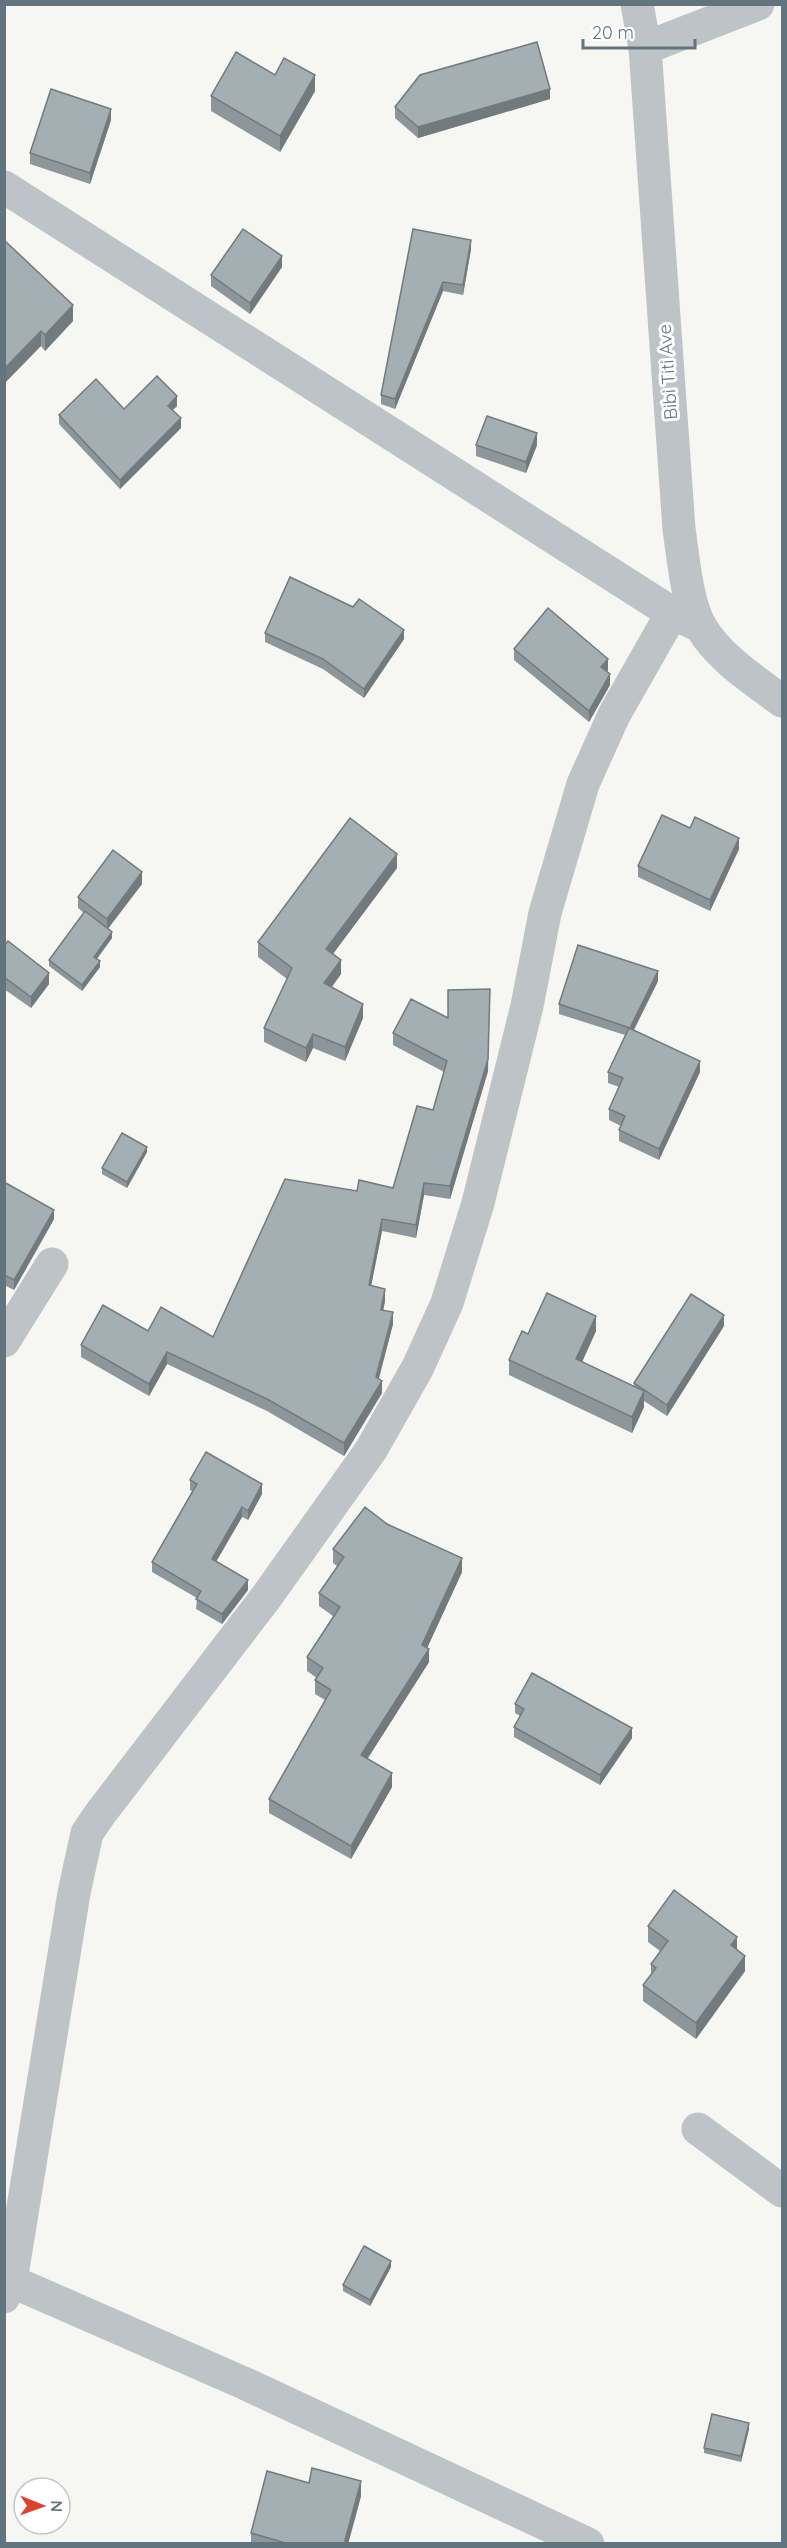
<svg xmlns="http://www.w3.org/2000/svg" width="787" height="2548" viewBox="0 0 787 2548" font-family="Quicksand,sans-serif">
<rect width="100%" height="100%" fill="#f6f6f3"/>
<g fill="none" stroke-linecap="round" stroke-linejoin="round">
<!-- minor -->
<g stroke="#bdc3c6" stroke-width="33">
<path d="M 637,4 L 645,48 L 679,529 C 683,556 687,604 701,627 C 719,658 754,680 782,701"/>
<path d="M 645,48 L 758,4"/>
<path d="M 4,187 L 672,613 L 700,626"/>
<path d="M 4,1341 L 52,1264"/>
<path d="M 698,2129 L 782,2191"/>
<path d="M 4,2278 L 246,2384 L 588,2544"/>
<path d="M 4,2297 L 11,2281 L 74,1893 L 87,1833 L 100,1814 L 267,1596 L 371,1450 L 418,1367 L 447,1303 L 478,1203 L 527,1006 L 545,913 L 583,784 L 614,715 L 672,613"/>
</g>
</g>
<!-- wall -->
<g fill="#8d969a">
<path d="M 275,75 L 315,91 L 280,152 L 211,111 L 211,96 Z"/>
<path d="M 550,99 L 418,138 L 395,118 L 395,107 Z"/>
<path d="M 111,120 L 90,184 L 30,164 L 30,153 Z"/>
<path d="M 413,229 L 471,249 L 463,295 L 443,291 L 395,409 L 381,404 L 381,395 Z"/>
<path d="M 4,240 L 73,321 L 45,351 L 41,346 Z"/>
<path d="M 282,267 L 250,314 L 211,286 L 211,275 Z"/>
<path d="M 177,406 L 172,410 L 181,428 L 120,489 L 59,424 L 59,415 Z"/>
<path d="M 476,445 L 537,445 L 526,473 L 476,456 Z"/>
<path d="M 265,633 L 404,639 L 364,698 L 323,669 L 265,642 Z"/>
<path d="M 514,649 L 608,670 L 607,672 L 610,685 L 589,722 L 514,660 Z"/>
<path d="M 690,828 L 739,849 L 710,911 L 638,877 L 638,866 Z"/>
<path d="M 397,868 L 333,954 L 341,974 L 332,987 L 363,1018 L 345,1061 L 313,1048 L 306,1062 L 264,1042 L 264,1028 L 287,979 L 258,957 L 258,942 Z"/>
<path d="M 142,884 L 108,928 L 112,938 L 97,959 L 100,967 L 82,991 L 49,966 L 49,960 L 84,913 L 78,908 L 78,897 Z"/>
<path d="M 4,946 L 49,984 L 31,1008 L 4,989 Z"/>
<path d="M 658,981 L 634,1030 L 700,1072 L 659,1160 L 619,1141 L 619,1130 L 621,1126 L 609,1120 L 609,1109 L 619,1087 L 608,1083 L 608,1072 L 625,1035 L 559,1014 L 559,1004 Z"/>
<path d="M 393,1033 L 488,1071 L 450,1199 L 424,1195 L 416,1238 L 382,1231 L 371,1285 L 385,1301 L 383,1310 L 393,1324 L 378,1379 L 382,1393 L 344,1456 L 267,1411 L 167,1364 L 149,1396 L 81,1357 L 81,1345 L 148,1331 L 213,1337 L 357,1191 L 393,1188 L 433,1110 L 444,1072 L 393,1045 Z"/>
<path d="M 147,1152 L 127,1188 L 102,1174 L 102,1168 Z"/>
<path d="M 4,1182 L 54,1219 L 14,1290 L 4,1285 Z"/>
<path d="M 724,1326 L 667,1416 L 644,1401 L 644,1407 L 632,1433 L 509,1375 L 509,1360 L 528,1334 L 596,1331 L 582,1362 L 634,1386 L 634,1383 Z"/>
<path d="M 190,1480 L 262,1494 L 248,1520 L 242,1517 L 216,1561 L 248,1590 L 222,1624 L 196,1609 L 197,1598 L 152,1572 L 152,1562 L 192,1491 L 190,1490 Z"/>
<path d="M 387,1524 L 462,1572 L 427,1648 L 429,1662 L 367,1759 L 392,1787 L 351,1859 L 269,1813 L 269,1799 L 325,1700 L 315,1694 L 315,1680 L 317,1678 L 307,1671 L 307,1657 L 333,1616 L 319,1606 L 319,1593 L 337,1566 L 333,1563 L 333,1549 Z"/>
<path d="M 515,1704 L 632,1738 L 600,1785 L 514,1737 L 514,1727 L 520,1716 L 515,1713 Z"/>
<path d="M 648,1926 L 737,1950 L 745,1971 L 696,2039 L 643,2001 L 643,1985 L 651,1975 L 651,1964 L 660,1951 L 648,1942 Z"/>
<path d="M 391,2267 L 370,2306 L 343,2291 L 343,2285 Z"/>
<path d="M 749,2429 L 741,2462 L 704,2453 L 704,2448 Z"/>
<path d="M 361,2496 L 348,2544 L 251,2544 L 251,2533 Z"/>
</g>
<!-- shaded-wall -->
<g fill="#737a7d">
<path d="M 315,75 L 315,91 L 280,152 L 280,136 Z"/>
<path d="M 550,89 L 550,99 L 418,138 L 418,127 Z"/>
<path d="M 111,109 L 111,120 L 90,184 L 90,173 Z"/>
<path d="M 471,240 L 471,249 L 463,295 L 463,285 Z"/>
<path d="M 282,256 L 282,267 L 250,314 L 250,303 Z"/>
<path d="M 443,282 L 443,291 L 395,409 L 395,399 Z"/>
<path d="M 73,305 L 73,321 L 45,351 L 45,335 Z"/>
<path d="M 41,331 L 41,346 L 4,384 L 4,369 Z"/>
<path d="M 177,396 L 177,406 L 168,415 L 168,406 Z"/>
<path d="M 181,418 L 181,428 L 120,489 L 120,480 Z"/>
<path d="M 537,433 L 537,445 L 526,473 L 526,462 Z"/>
<path d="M 404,630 L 404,639 L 364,698 L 364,689 Z"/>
<path d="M 608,659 L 608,670 L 601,678 L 601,667 Z"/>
<path d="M 610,674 L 610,685 L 589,722 L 589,711 Z"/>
<path d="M 739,838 L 739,849 L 710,911 L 710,900 Z"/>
<path d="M 397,854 L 397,868 L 326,963 L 326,949 Z"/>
<path d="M 142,872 L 142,884 L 107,930 L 107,919 Z"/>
<path d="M 112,932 L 112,938 L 94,962 L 94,957 Z"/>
<path d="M 341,960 L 341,974 L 324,997 L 324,983 Z"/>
<path d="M 100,961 L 100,967 L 82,991 L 82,985 Z"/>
<path d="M 658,971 L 658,981 L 630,1037 L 630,1028 Z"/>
<path d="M 49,973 L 49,984 L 31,1008 L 31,997 Z"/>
<path d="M 490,989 L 488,1071 L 450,1199 L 450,1186 Z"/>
<path d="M 363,1004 L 363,1018 L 345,1061 L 345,1047 Z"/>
<path d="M 313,1034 L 313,1048 L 306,1062 L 306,1048 Z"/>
<path d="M 700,1061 L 700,1072 L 659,1160 L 659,1149 Z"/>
<path d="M 147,1147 L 147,1152 L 127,1188 L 127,1182 Z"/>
<path d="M 424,1183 L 424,1195 L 416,1238 L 416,1225 Z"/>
<path d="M 54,1210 L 54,1219 L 14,1290 L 14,1280 Z"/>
<path d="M 382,1219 L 382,1231 L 369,1297 L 369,1285 Z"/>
<path d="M 385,1289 L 385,1301 L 381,1322 L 381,1310 Z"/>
<path d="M 393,1312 L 393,1324 L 376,1390 L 376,1377 Z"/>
<path d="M 724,1315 L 724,1326 L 667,1416 L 667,1405 Z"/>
<path d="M 596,1316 L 596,1331 L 576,1375 L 576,1359 Z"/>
<path d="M 167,1352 L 167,1364 L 149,1396 L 149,1384 Z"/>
<path d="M 382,1381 L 382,1393 L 344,1456 L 344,1443 Z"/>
<path d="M 644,1391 L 644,1407 L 632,1433 L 632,1417 Z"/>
<path d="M 262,1484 L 262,1494 L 248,1520 L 248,1511 Z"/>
<path d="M 242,1507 L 242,1517 L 212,1569 L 212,1559 Z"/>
<path d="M 462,1558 L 462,1572 L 423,1657 L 429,1649 L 429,1662 L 361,1769 L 361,1755 L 422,1645 Z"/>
<path d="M 248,1580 L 248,1590 L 222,1624 L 222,1614 Z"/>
<path d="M 632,1728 L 632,1738 L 600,1785 L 600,1775 Z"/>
<path d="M 392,1773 L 392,1787 L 351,1859 L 351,1846 Z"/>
<path d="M 737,1937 L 737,1953 L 731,1945 Z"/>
<path d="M 745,1956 L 745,1971 L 696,2039 L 696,2023 Z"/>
<path d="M 391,2261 L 391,2267 L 370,2306 L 370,2300 Z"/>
<path d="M 749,2423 L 749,2429 L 741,2462 L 741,2456 Z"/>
<path d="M 361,2481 L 361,2496 L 348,2544 L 344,2544 Z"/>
</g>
<!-- building -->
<g fill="#a4afb3" stroke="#737a7d" stroke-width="1.5">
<path d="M 537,42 L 550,89 L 418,127 L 395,107 L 420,75 Z"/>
<path d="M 236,52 L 275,75 L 284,58 L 315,75 L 280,136 L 211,96 Z"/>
<path d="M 51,89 L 111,109 L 90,173 L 30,153 Z"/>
<path d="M 243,229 L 282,256 L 250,303 L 211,275 Z"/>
<path d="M 413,229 L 471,240 L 463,285 L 443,282 L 395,399 L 381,395 Z"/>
<path d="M 4,240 L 73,305 L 45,335 L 41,331 L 4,369 Z"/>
<path d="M 157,376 L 177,396 L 168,406 L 181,418 L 120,480 L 59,415 L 96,379 L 124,409 Z"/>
<path d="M 487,416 L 537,433 L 526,462 L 476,445 Z"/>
<path d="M 290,577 L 353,607 L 359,599 L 404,630 L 364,689 L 323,659 L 265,633 Z"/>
<path d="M 548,608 L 608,659 L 601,667 L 610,674 L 589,711 L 514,649 Z"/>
<path d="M 662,815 L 690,828 L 695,817 L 739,838 L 710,900 L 638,866 Z"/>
<path d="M 350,818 L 397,854 L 326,949 L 341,960 L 324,983 L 363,1004 L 345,1047 L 313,1034 L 306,1048 L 264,1028 L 292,968 L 258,942 Z"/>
<path d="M 113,850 L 142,872 L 107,919 L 78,897 Z"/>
<path d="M 85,911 L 112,932 L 94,957 L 100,961 L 82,985 L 49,960 Z"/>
<path d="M 8,941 L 49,973 L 31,997 L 4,977 L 4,946 Z"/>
<path d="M 578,945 L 658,971 L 630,1028 L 559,1004 Z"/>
<path d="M 490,989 L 488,1059 L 450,1186 L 424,1183 L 416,1225 L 382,1219 L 369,1285 L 385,1289 L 381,1310 L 393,1312 L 376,1377 L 382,1381 L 344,1443 L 267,1399 L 167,1352 L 149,1384 L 81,1345 L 103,1305 L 148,1331 L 161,1307 L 213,1337 L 285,1179 L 357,1191 L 359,1180 L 393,1188 L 417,1106 L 433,1110 L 447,1061 L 393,1033 L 411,999 L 448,1018 L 448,990 Z"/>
<path d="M 629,1028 L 700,1061 L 659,1149 L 619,1130 L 625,1116 L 609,1109 L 623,1078 L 608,1072 Z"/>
<path d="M 122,1133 L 147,1147 L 127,1182 L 102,1168 Z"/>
<path d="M 4,1182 L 54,1210 L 14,1280 L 4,1275 Z"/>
<path d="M 547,1293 L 596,1316 L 576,1359 L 644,1391 L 632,1417 L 509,1360 L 522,1331 L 528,1334 Z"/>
<path d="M 691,1294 L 724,1315 L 667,1405 L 634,1383 Z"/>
<path d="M 206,1452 L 262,1484 L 248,1511 L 242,1507 L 212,1559 L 248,1580 L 222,1614 L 196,1599 L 201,1591 L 152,1562 L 197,1484 L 190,1480 Z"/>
<path d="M 365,1507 L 387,1524 L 462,1558 L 422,1645 L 429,1649 L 361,1755 L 392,1773 L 351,1846 L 269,1799 L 331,1690 L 315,1680 L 323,1668 L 307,1657 L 340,1607 L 319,1593 L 344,1557 L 333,1549 Z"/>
<path d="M 532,1673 L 632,1728 L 600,1775 L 514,1727 L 524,1709 L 515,1704 Z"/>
<path d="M 674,1890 L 737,1937 L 731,1945 L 745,1956 L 696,2023 L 643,1985 L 656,1968 L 651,1964 L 668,1941 L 648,1926 Z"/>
<path d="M 364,2246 L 391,2261 L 370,2300 L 343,2285 Z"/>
<path d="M 712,2414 L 749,2423 L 741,2456 L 704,2448 Z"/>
<path d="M 312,2468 L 361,2481 L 344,2544 L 289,2544 L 251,2533 L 267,2471 L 309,2483 Z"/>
</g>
<g text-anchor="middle" stroke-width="6" stroke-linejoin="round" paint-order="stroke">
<!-- street labels -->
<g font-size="18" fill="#62757e" stroke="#fff">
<text transform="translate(668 372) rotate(-94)" y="6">Bibi Titi Ave</text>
</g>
</g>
<!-- border -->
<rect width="787" height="2548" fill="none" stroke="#62757e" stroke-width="12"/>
<!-- north arrow -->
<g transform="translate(42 2506) rotate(91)"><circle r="28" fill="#ffffff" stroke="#c0c8cb" stroke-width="1.5"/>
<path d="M0-4.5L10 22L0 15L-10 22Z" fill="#de422b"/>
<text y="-9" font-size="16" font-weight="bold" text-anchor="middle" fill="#62757e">N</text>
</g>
<!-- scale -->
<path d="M583 39v9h112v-9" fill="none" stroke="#62757e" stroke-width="3"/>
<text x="592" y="39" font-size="18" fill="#62757e" stroke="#ffffff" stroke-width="4.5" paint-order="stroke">20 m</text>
</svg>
